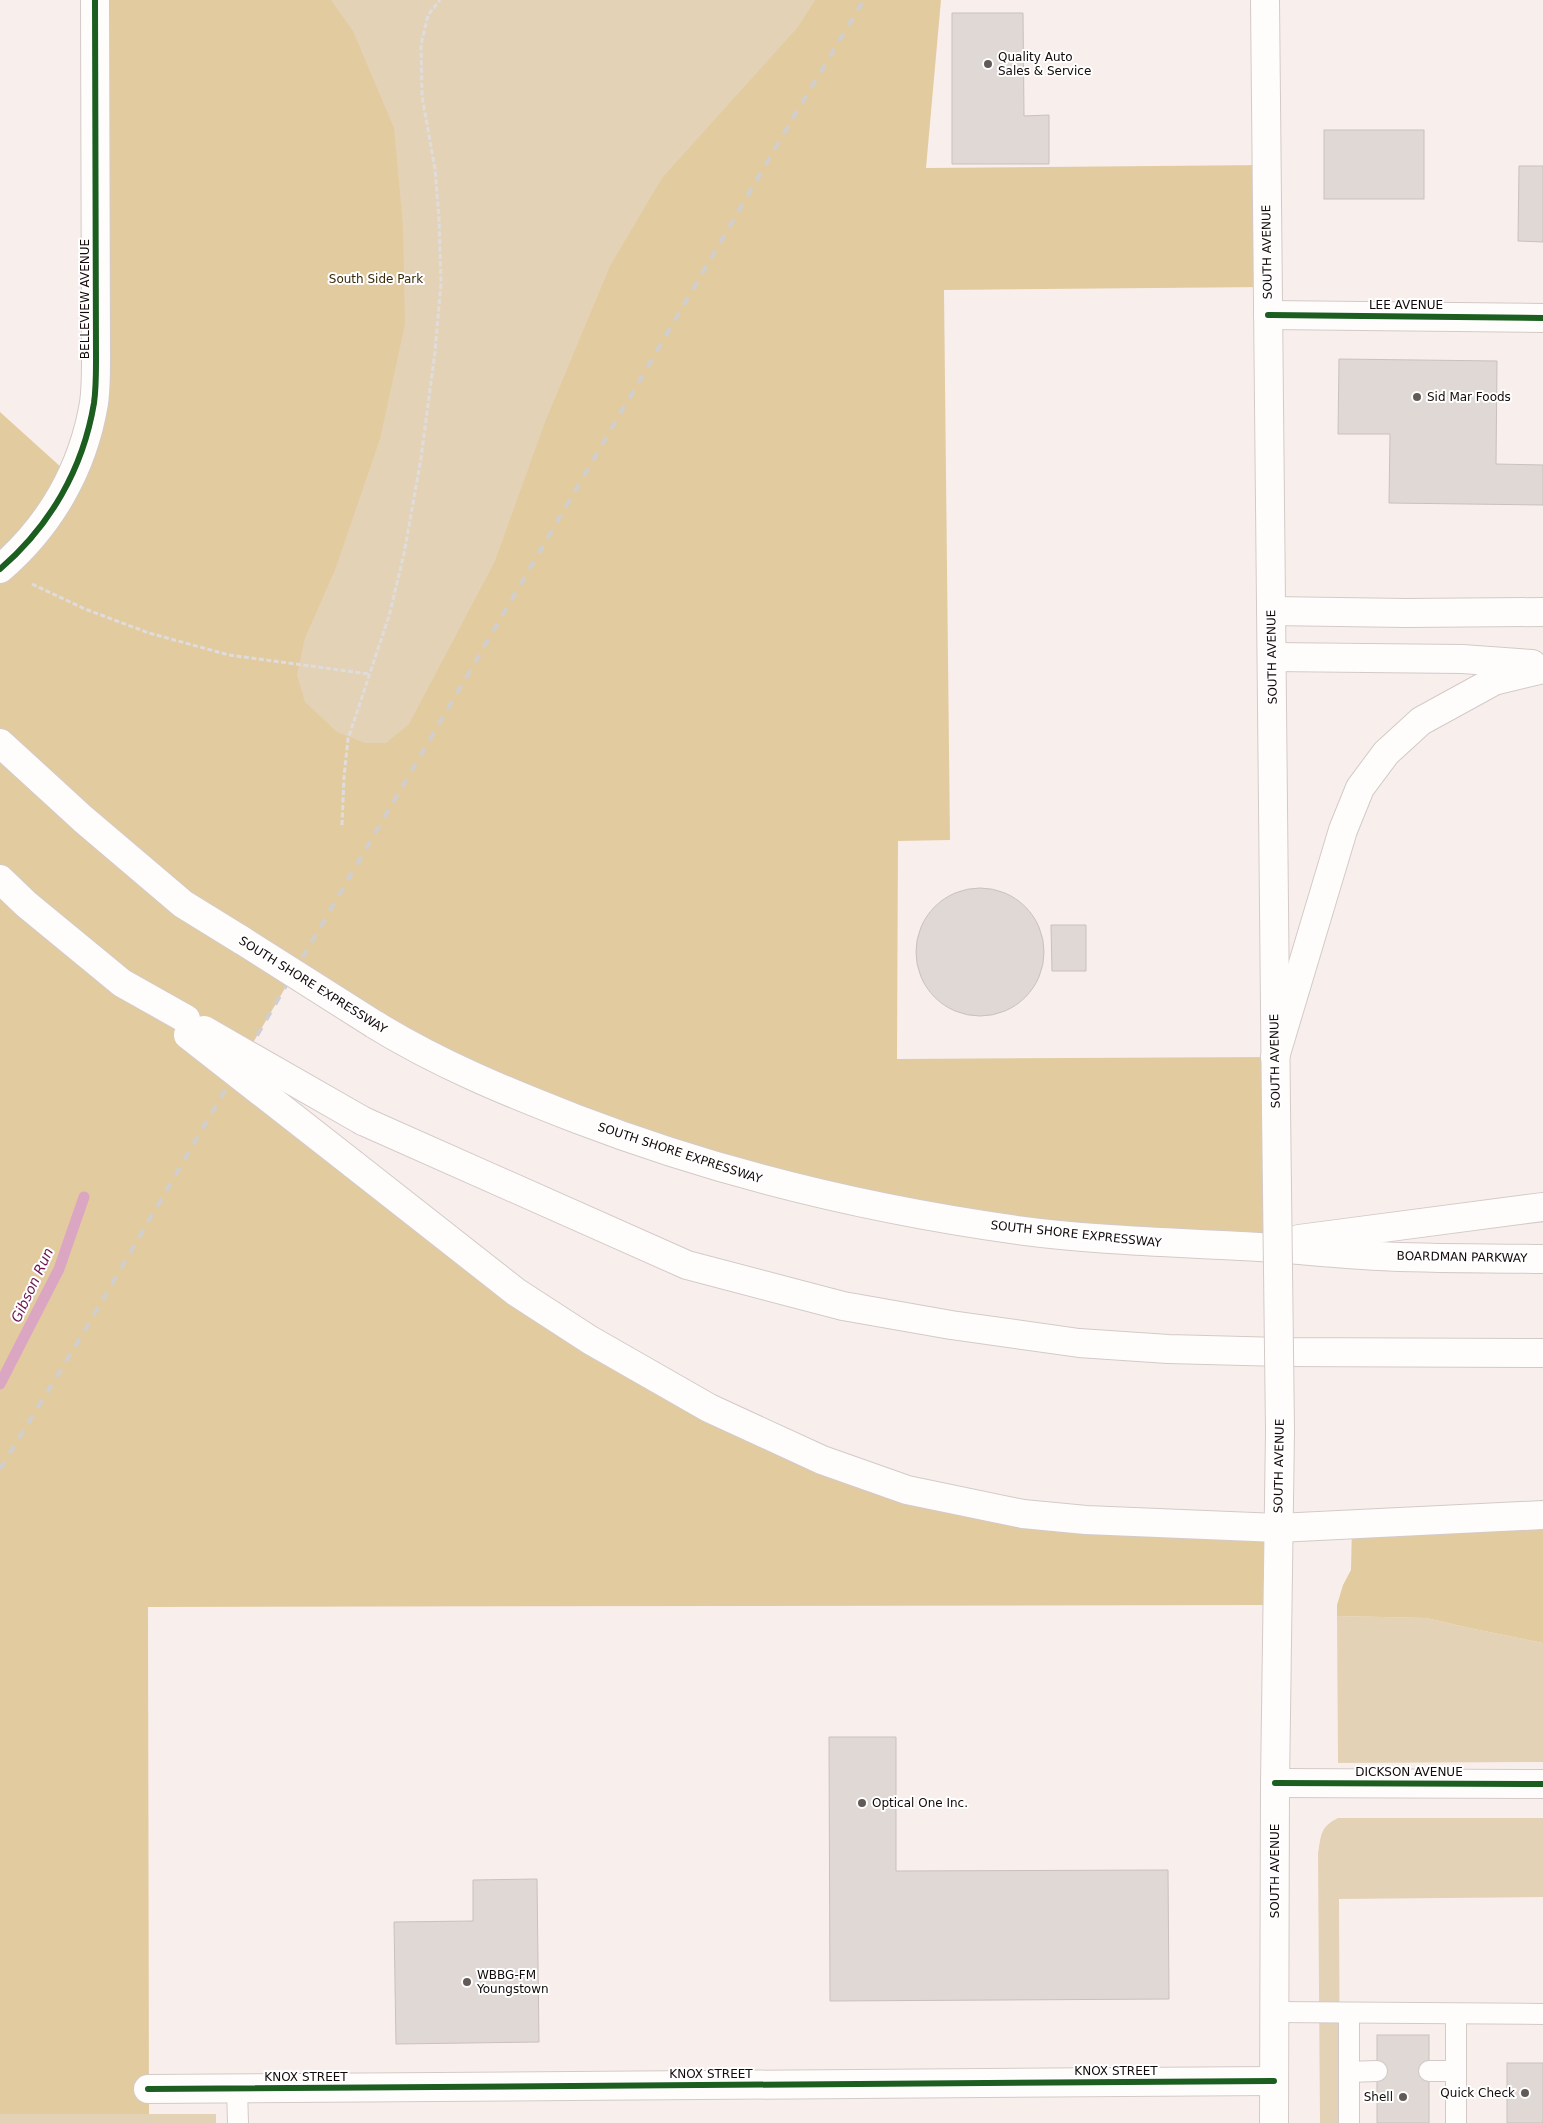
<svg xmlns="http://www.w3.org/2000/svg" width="1543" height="2123" viewBox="0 0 1543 2123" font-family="'DejaVu Sans',sans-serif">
<rect width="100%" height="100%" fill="#f8efed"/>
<!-- green -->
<g fill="#e4d2b7">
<path d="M 95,0 L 873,0 L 332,907 L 86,442 Z"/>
<path d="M 1337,1616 L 1426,1618 L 1474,1629 L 1543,1643 L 1543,1762 L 1338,1763 Z"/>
<path d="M 1338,1818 L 1543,1818 L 1543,1897 L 1339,1899 L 1340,2123 L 1320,2123 L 1318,1854 C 1321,1835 1320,1827 1338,1818 Z"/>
<rect x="0" y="2114" width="216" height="9"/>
</g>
<!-- forest -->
<g fill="#e3cba0">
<path d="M 95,0 L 331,0 L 353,31 L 394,128 L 403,226 L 405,324 L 380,439 L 335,570 L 305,638 L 297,675 L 305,702 L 337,732 L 365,743 L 386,743 L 409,724 L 495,561 L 545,422 L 610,266 L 662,178 L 798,27 L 815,0 L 941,0 L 926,168 L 1266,165 L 1268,287 L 944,290 L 950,840 L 898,841 L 897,1059 L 1275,1057 L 1277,1237 L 1019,1230 L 630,1139 L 294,973 L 234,1075 L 590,1340 L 907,1490 L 1278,1528 L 1277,1605 L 148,1607 L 149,2114 L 0,2114 L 0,412 L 72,477 L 86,442 Z"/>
<path d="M 1543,1515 L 1543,1643 L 1474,1629 L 1426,1618 L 1337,1616 L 1337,1605 L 1343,1585 L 1351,1570 L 1352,1524 Z"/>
</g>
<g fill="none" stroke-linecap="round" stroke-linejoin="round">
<!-- stream -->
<path stroke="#dba6c2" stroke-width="11" d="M 0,1384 L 59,1269 L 84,1197"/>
</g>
<!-- building -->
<g fill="#e0d8d4" stroke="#c9c1bd">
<path d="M 952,13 L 1023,13 L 1024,116 L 1049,115 L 1049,164 L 952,164 Z"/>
<rect x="1324" y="130" width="100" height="69"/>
<path d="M 1519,166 L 1543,166 L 1543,242 L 1518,241 Z"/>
<path d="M 1339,359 L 1497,361 L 1496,464 L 1543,465 L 1543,505 L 1389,503 L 1390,434 L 1338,434 Z"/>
<circle cx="980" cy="952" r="64"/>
<path d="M 1051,925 L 1086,925 L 1086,971 L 1052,971 Z"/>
<path d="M 829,1737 L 896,1737 L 896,1871 L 1168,1870 L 1169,1999 L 830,2001 Z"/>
<path d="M 537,1879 L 539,2042 L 396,2044 L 394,1922 L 473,1921 L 473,1880 Z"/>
<rect x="1377" y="2035" width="52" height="88"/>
<rect x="1507" y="2063" width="36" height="60"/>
</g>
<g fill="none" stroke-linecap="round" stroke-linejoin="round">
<defs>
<g id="lane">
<path d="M 1274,2012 L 1543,2014"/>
<path d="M 1349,2013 L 1349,2123"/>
<path d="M 1456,2014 L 1456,2123"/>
<path d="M 1429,2071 L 1456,2071"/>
<path d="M 1349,2072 L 1377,2071"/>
<path d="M 237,2089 L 238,2123"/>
</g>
<g id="street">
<path d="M 1268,315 L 1543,318"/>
<path d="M 0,569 C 50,526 83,469 94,403 C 96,389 96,374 96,361 L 95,0"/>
<path d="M 1275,1783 L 1543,1784"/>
<path d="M 148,2089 L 1274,2081"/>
</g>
<g id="secondary">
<path d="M 1265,0 L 1276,1108"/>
<path d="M 1274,2123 L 1275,1783 L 1280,1431"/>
</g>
<g id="highway">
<path d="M 1271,611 L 1406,613 L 1543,612"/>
<path d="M 1272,657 L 1462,659 L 1532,664"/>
<path d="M 0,743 L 83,819 L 183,904 L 243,941"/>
<path d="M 0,879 L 26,904 L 122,983 L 186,1019"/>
<path d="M 374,1024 C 437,1063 507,1092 577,1119 C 718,1173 866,1209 1017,1230 C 1091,1240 1166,1242 1240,1246 C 1287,1248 1333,1254 1379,1256 C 1434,1259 1489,1258 1543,1259"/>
<path d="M 1275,1057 L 1343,830 L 1360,788 L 1386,753 L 1421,721 L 1494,681 L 1543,669"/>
<path d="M 363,1121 L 687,1265 L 843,1306 L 951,1325 L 1079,1343 L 1168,1349 L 1281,1352 L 1543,1353"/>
<path d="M 353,1164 L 516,1292 L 590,1340 L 709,1408 L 822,1460 L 907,1490 L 1023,1514 L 1086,1520 L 1278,1528 L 1543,1515"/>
<path d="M 1299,1239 L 1543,1207"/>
</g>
</defs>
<!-- lane casing -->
<use href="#lane" stroke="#d3cac8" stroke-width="22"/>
<!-- street casing -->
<use href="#street" stroke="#d3cac8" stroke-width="30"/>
<!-- secondary casing -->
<use href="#secondary" stroke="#d3cac8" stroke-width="30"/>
<!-- highway casing -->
<use href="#highway" stroke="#d3cac8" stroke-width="30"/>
<!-- path -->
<g stroke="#dfdcdc" stroke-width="3" stroke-dasharray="5 2.5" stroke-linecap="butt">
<path d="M 32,584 L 85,609 L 149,633 L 229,655 L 369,674"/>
<path d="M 342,825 L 344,777 L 348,739 L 389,616 L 404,554 L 421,458 L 435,352 L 441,283 L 439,218 L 435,169 L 422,96 L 421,45 L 428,15 L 440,0"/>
</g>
<!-- lane -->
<use href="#lane" stroke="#fefdfc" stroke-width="20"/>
<!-- street -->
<use href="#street" stroke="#fefdfc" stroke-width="28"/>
<!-- secondary -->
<use href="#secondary" stroke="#fefdfc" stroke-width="28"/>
<!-- highway -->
<use href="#highway" stroke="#fefdfc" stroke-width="28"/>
<!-- rail -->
<path stroke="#d1cece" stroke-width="4" stroke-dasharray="9 9" stroke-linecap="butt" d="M 0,1469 L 82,1335 L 797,111 L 864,0"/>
<defs>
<path id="secondary-bridge" d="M 1276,1108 L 1280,1431"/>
<g id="highway-bridge">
<path d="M 243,941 L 374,1024"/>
<path d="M 204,1030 L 363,1121"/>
<path d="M 188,1035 L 353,1164"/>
</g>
</defs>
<!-- secondary-bridge casing -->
<use href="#secondary-bridge" stroke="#d3cac8" stroke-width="30" stroke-linecap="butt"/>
<!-- highway-bridge casing -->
<use href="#highway-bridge" stroke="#d3cac8" stroke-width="30" stroke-linecap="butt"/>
<!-- secondary-bridge -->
<use href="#secondary-bridge" stroke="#fefdfc" stroke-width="28"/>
<!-- highway-bridge -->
<use href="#highway-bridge" stroke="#fefdfc" stroke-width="28"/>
<defs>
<g id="cycleway">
<path d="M 1268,315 L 1543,318"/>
<path d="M 0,569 C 50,526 83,469 94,403 C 96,389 96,374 96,361 L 95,0"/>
<path d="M 1275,1783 L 1543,1784"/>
<path d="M 148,2089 L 1274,2081"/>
</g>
</defs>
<!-- cycleway casing -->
<use href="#cycleway" stroke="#fff" stroke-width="9"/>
<!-- cycleway -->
<use href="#cycleway" stroke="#1b5e20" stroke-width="6"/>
</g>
<!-- markers -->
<g fill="#625a58" stroke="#fff" stroke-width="2">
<circle cx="988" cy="64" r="5"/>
<circle cx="1417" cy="397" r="5"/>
<circle cx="862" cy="1803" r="5"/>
<circle cx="467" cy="1982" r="5"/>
<circle cx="1525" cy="2093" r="5"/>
<circle cx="1403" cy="2097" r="5"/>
</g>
<g text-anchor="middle" stroke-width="4" stroke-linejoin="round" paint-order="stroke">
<!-- poi labels -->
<g font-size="12" fill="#120908" stroke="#fff" text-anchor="start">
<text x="998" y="61">Quality Auto<tspan x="998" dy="14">Sales &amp; Service</tspan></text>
<text x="1427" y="401">Sid Mar Foods</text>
<text x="872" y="1807">Optical One Inc.</text>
<text x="477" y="1979">WBBG-FM<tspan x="477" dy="14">Youngstown</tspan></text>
<text x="1515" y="2097" text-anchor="end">Quick Check</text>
<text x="1393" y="2101" text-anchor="end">Shell</text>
</g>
<!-- street labels -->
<g font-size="12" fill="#120908" stroke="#fff">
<text transform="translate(1267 252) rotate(-91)" y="4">SOUTH AVENUE</text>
<text transform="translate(85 299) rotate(-90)" y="4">BELLEVIEW AVENUE</text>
<text x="1406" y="309">LEE AVENUE</text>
<text transform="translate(1272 657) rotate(-91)" y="4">SOUTH AVENUE</text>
<text transform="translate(313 985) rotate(32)" y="4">SOUTH SHORE EXPRESSWAY</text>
<text transform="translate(1275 1061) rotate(-91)" y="4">SOUTH AVENUE</text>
<text transform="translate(680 1153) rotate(18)" y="4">SOUTH SHORE EXPRESSWAY</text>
<text transform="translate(1076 1234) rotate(6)" y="4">SOUTH SHORE EXPRESSWAY</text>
<text transform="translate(1462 1257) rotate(1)" y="4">BOARDMAN PARKWAY</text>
<text transform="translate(1279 1466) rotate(-89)" y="4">SOUTH AVENUE</text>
<text x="1409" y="1776">DICKSON AVENUE</text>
<text transform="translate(1275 1871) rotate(-90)" y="4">SOUTH AVENUE</text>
<text x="1116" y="2075">KNOX STREET</text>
<text x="711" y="2078">KNOX STREET</text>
<text x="306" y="2081">KNOX STREET</text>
</g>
<!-- park labels -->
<g font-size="12" fill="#392907" stroke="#fff">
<text x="376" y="283">South Side Park</text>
</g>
<!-- water labels -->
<g font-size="14" font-style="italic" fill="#6b1650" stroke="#fff">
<text transform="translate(32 1285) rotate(-65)" y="5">Gibson Run</text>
</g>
</g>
</svg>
